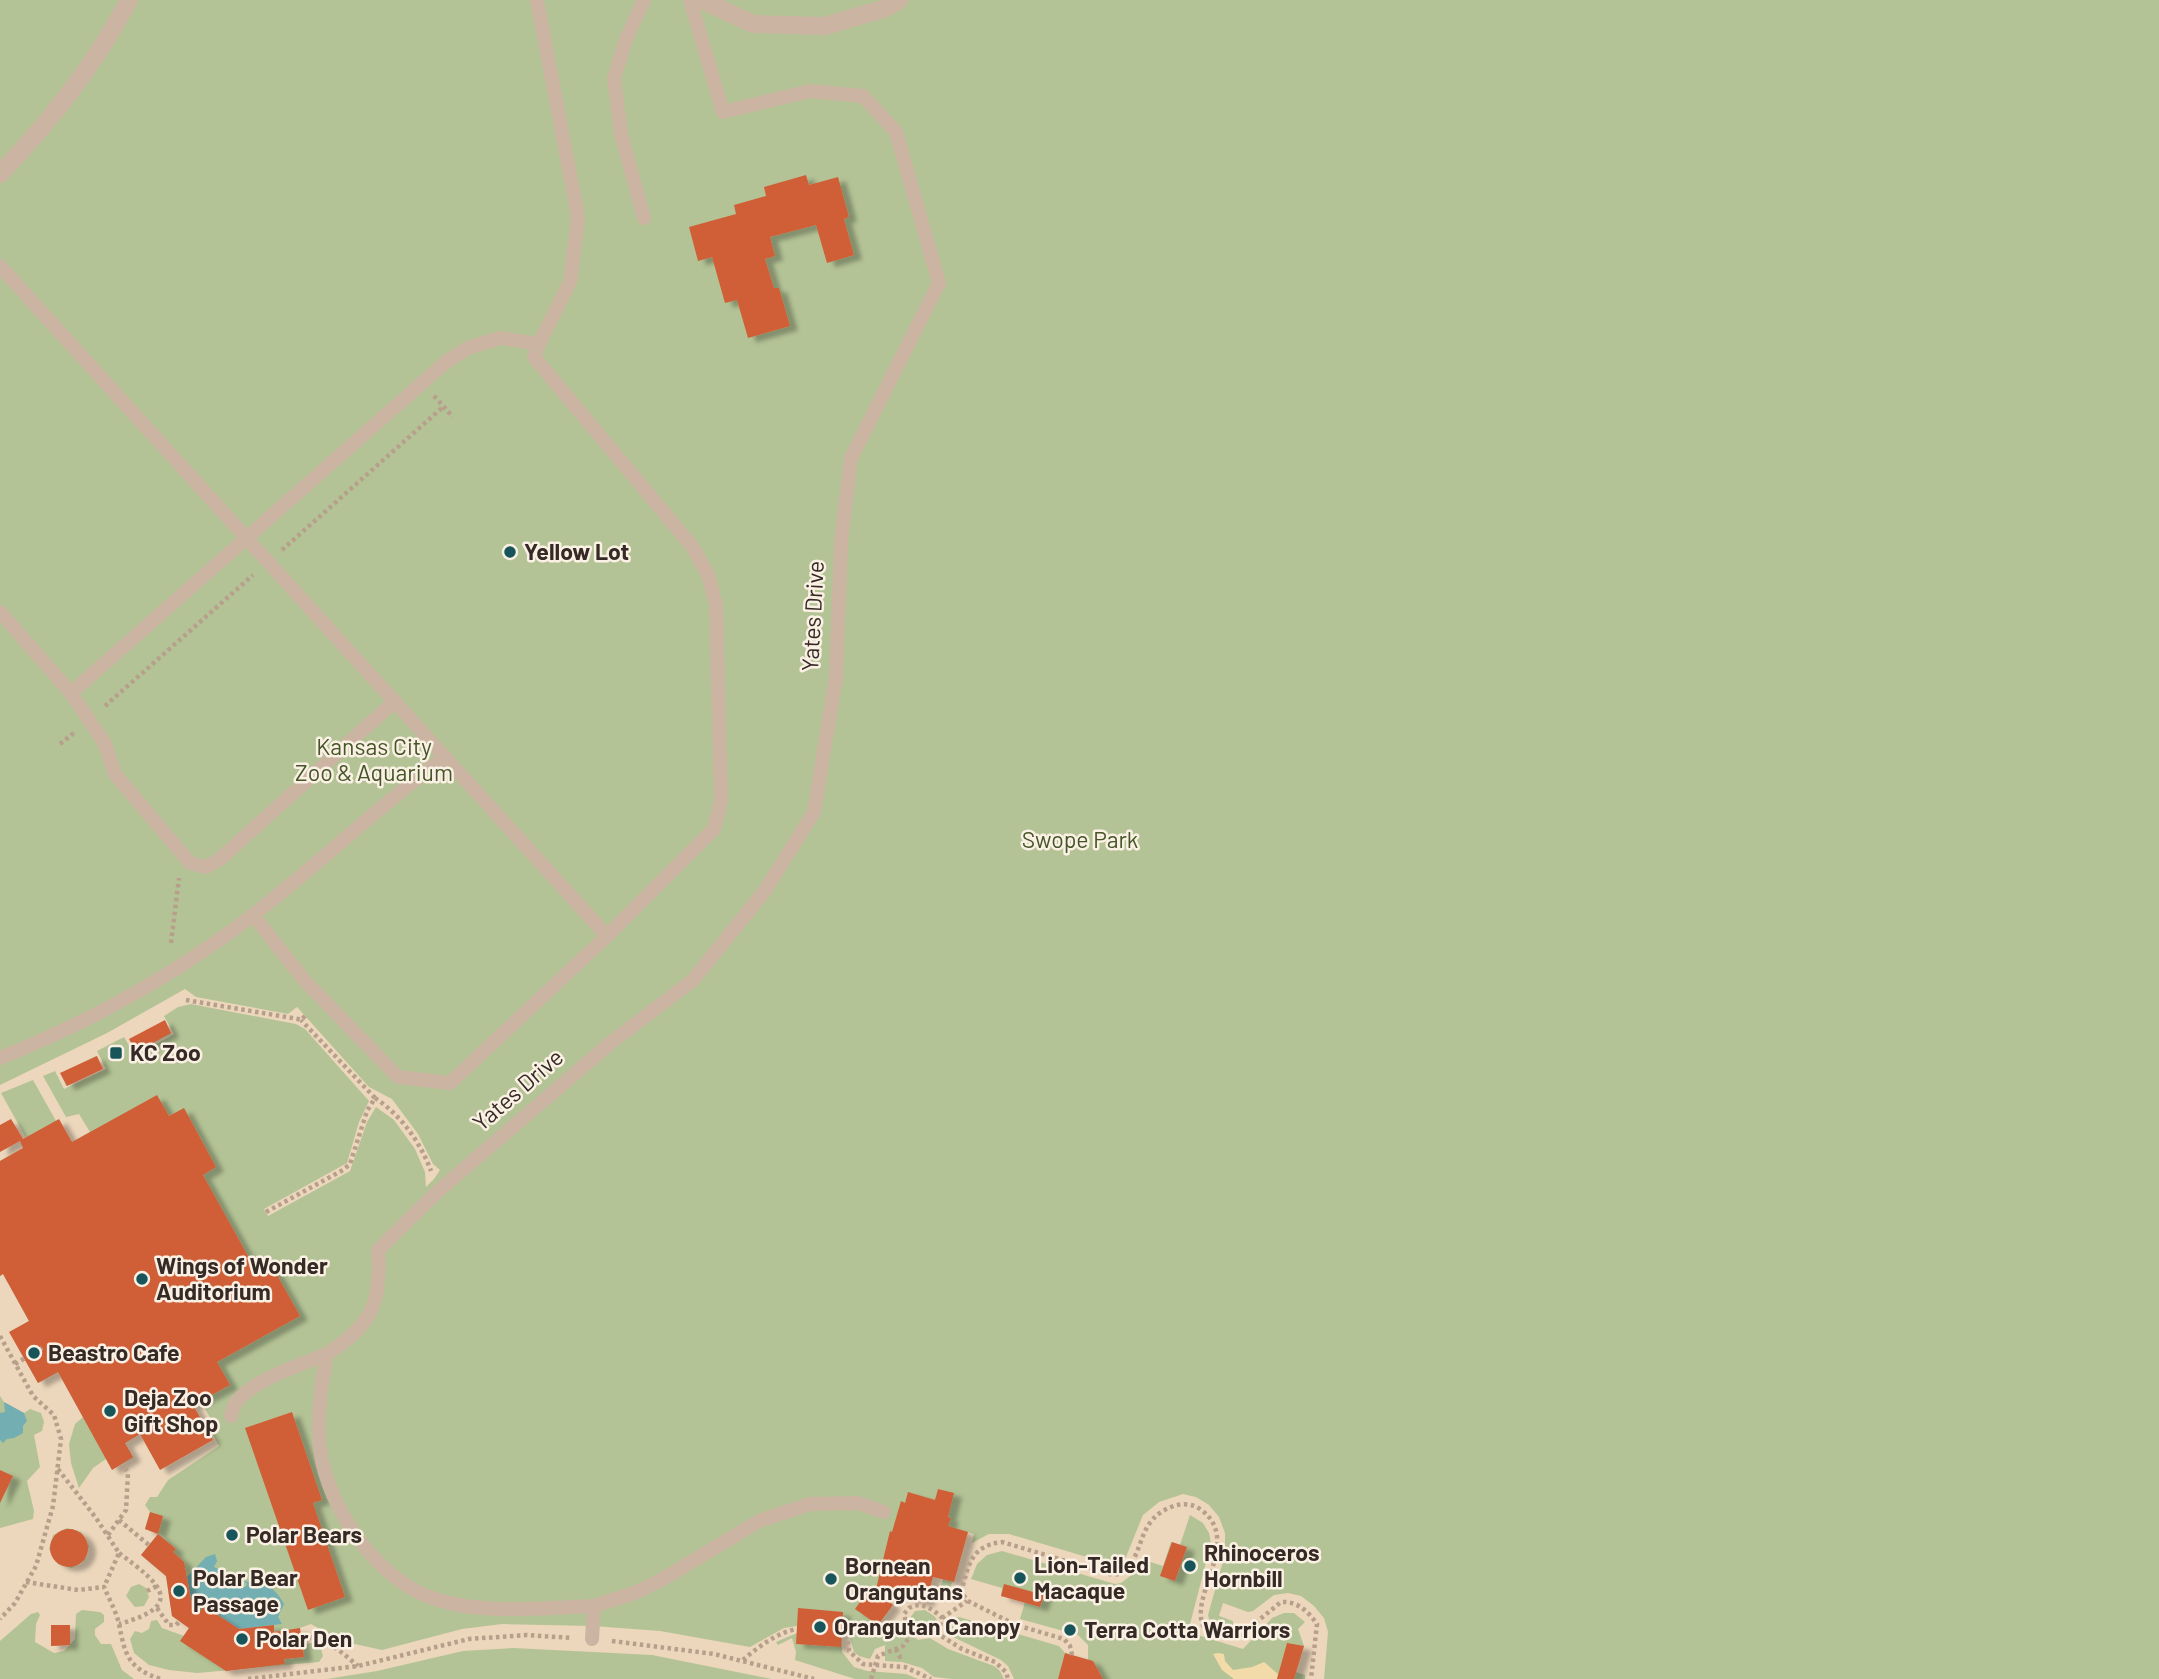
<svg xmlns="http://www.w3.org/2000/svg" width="2159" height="1679" viewBox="0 0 2159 1679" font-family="Barlow,sans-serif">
<defs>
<filter id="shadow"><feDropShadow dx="8" dy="4.5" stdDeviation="2" flood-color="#0004"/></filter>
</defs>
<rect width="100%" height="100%" fill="#f3e6d6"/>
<!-- green -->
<rect fill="#b3c395" x="0" y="0" width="2159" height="1679"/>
<!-- sand -->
<path fill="#f2daa9" d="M 1218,1653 L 1224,1654 L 1225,1661 L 1233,1670 L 1252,1667 L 1264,1662 L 1278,1674 L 1277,1679 L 1234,1679 L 1222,1670 L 1213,1654 Z"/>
<!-- plaza -->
<g fill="#ecd7bc" fill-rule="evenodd">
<path d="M 185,989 L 196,997 L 288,1014 L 297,1007 L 369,1087 L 392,1099 L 418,1134 L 433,1164 L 440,1170 L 434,1179 L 426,1187 L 425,1172 L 415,1149 L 394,1120 L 376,1107 L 367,1122 L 350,1171 L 268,1216 L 264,1209 L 347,1163 L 359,1122 L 369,1101 L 305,1029 L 296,1024 L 191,1004 L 178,1007 L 164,1016 L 174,1034 L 135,1056 L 124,1037 L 97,1051 L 106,1069 L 64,1089 L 55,1071 L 43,1076 L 66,1117 L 79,1114 L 90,1132 L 72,1142 L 56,1121 L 33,1080 L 1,1093 L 26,1138 L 20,1141 L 23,1148 L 0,1161 L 0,1085 L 107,1033 ZM 165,1021 L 171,1034 L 136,1052 L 130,1039 ZM 96,1056 L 102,1069 L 66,1086 L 61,1073 Z"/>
<path d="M 3,1274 L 29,1321 L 10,1332 L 38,1383 L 58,1372 L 83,1417 L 75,1424 L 69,1444 L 71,1463 L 79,1488 L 93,1468 L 103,1461 L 106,1459 L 112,1469 L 133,1458 L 125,1443 L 140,1434 L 160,1469 L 212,1440 L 193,1405 L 200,1401 L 214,1424 L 210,1429 L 219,1446 L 168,1480 L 157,1497 L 150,1497 L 145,1505 L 150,1512 L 145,1529 L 158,1534 L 141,1555 L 166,1576 L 172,1616 L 189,1628 L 184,1636 L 162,1628 L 157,1620 L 151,1621 L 149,1629 L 142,1633 L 135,1631 L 130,1639 L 134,1653 L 149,1665 L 169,1670 L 197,1673 L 319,1662 L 323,1656 L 320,1645 L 313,1643 L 302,1644 L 300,1628 L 311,1624 L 341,1641 L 382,1650 L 462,1629 L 502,1624 L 593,1626 L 660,1631 L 750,1647 L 784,1628 L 797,1626 L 797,1633 L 776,1642 L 778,1645 L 792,1638 L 796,1652 L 795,1660 L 855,1679 L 772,1679 L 652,1655 L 514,1648 L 463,1651 L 377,1671 L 327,1679 L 134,1679 L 122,1670 L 111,1644 L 101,1644 L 95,1635 L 95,1629 L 104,1622 L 104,1615 L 100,1612 L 82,1610 L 76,1614 L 75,1639 L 64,1651 L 54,1653 L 35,1642 L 36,1624 L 40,1615 L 38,1612 L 31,1614 L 0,1641 L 0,1528 L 33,1519 L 34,1511 L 27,1481 L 40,1467 L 34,1435 L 42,1431 L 44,1422 L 41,1413 L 30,1409 L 24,1413 L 4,1402 L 0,1396 L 0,1276 ZM 67,1528 L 81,1532 L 89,1546 L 85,1560 L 72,1568 L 58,1564 L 49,1549 L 53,1535 ZM 139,1584 L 146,1588 L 149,1597 L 144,1606 L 135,1607 L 126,1596 L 131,1587 ZM 51,1625 L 69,1625 L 70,1645 L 52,1646 Z"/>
<path d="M 1183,1494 L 1196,1497 L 1209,1505 L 1219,1517 L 1225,1533 L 1225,1554 L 1208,1615 L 1209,1619 L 1233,1627 L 1233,1621 L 1219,1616 L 1223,1603 L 1248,1612 L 1253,1611 L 1274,1595 L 1288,1593 L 1301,1596 L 1314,1606 L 1324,1618 L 1328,1632 L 1324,1679 L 1305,1679 L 1305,1675 L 1296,1672 L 1304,1646 L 1298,1629 L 1305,1622 L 1294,1613 L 1284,1613 L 1272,1618 L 1243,1649 L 1188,1632 L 1211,1543 L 1209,1533 L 1203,1523 L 1190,1515 L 1180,1545 L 1171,1542 L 1163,1566 L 1144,1560 L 1138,1570 L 1121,1583 L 1115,1584 L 1002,1551 L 987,1555 L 977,1564 L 971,1579 L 1002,1588 L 1001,1596 L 1025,1602 L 1020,1619 L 1078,1635 L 1088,1645 L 1088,1660 L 1065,1653 L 1059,1646 L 959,1617 L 949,1619 L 945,1627 L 949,1635 L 1001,1660 L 1008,1666 L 1014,1679 L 1004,1679 L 1000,1671 L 994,1666 L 948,1649 L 930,1638 L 918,1640 L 902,1627 L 878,1625 L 893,1605 L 883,1597 L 887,1592 L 926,1603 L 933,1577 L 943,1579 L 940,1590 L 949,1592 L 952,1582 L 954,1582 L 968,1532 L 974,1534 L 972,1543 L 989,1534 L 1009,1534 L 1117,1566 L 1126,1557 L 1143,1515 L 1159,1502 ZM 925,1610 L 934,1616 L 937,1620 L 935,1626 L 929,1629 L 915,1626 L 910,1618 L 915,1611 Z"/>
<path d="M 842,1626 L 854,1627 L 850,1638 L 854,1652 L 859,1656 L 870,1659 L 875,1649 L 885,1645 L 885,1661 L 902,1662 L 922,1668 L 934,1677 L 952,1679 L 918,1679 L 906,1674 L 867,1671 L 854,1667 L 842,1652 Z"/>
</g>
<!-- water -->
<g fill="#73afb2">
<path d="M 4,1402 L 24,1413 L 27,1421 L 23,1426 L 23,1433 L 14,1438 L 7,1439 L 3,1443 L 0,1440 L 0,1413 L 5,1412 Z"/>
<path d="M 215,1554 L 217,1561 L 214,1567 L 237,1578 L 234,1587 L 245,1587 L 247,1584 L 244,1581 L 251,1582 L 253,1585 L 257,1582 C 269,1583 278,1593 284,1604 L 278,1617 L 282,1624 L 239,1629 L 204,1606 L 200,1611 L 192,1605 L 187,1577 L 206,1557 Z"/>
</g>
<!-- building -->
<g fill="#d05e37" filter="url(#shadow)">
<path d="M 806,175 L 809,185 L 838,177 L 849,217 L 844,219 L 854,255 L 827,263 L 816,225 L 770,237 L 775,256 L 765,259 L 774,288 L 779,288 L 790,326 L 748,338 L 737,300 L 725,303 L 712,257 L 698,261 L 689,227 L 736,214 L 734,205 L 766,196 L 764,187 Z"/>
<path d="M 165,1020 L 171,1033 L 136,1052 L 129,1039 Z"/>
<path d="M 97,1056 L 103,1069 L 67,1086 L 60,1073 Z"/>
<path d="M 157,1095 L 169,1116 L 184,1108 L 216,1167 L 203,1175 L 253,1265 L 267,1257 L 300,1316 L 217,1362 L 230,1385 L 193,1405 L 213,1440 L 160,1470 L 140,1434 L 125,1443 L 133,1457 L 112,1470 L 58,1372 L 38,1383 L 9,1332 L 29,1321 L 3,1274 L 0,1276 L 0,1161 L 23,1148 L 20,1141 L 0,1152 L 0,1125 L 11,1119 L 23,1139 L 59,1119 L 72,1142 Z"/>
<path d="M 292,1412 L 322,1500 L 313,1503 L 345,1597 L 308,1610 L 245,1428 Z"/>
<path d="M 0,1470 L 13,1476 L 0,1503 Z"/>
<path d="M 938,1489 L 954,1493 L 948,1517 L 951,1518 L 948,1526 L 968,1532 L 954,1582 L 933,1577 L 926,1603 L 876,1589 L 890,1531 L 892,1532 L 901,1501 L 905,1503 L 908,1492 L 935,1500 Z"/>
<path d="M 150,1512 L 163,1516 L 158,1534 L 145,1529 Z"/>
<circle cx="69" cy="1548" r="19"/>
<path d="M 158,1534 L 176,1549 L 173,1552 L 184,1562 L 192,1605 L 200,1611 L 204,1606 L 239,1629 L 274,1625 L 274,1632 L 300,1628 L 304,1657 L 284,1659 L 285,1664 L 226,1671 L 180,1641 L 189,1628 L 172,1616 L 166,1576 L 141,1555 Z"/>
<path d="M 1172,1542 L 1187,1547 L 1175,1581 L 1160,1576 Z"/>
<path d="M 1004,1584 L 1044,1595 L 1040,1607 L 1001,1596 Z"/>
<path d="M 870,1588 L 893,1605 L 878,1625 L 855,1609 Z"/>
<path d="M 798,1608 L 843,1612 L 841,1647 L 796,1644 Z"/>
<path d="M 51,1625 L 70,1625 L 70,1645 L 51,1646 Z"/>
<path d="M 1287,1643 L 1304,1646 L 1294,1679 L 1277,1679 Z"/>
<path d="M 1065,1653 L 1093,1661 L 1103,1679 L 1058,1679 Z"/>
</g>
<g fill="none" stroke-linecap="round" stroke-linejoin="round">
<!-- path -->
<g stroke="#b79f8c" stroke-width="4.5" stroke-dasharray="3.5 3.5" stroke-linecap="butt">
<path d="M 434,396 L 453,417"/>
<path d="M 282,550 L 444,406"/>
<path d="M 105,706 L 253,575"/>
<path d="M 60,744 L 75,732"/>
<path d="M 171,943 L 179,878"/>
<path d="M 186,1000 L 298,1019 L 301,1020 L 305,1016"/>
<path d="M 375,1098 C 402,1116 420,1142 431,1171"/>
<path d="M 266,1212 L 343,1170 L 350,1164 L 367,1111 L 375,1098 L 301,1020"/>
<path d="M 0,1336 L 33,1396 L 54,1415 L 61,1439 L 53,1506 L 36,1566 L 15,1603 L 0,1619"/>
<path d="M 15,1364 L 44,1347"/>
<path d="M 58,1469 L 96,1518 L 119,1553 L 104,1587"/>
<path d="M 119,1520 L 149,1545"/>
<path d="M 108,1535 L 126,1510 L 128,1473 L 123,1464"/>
<path d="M 119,1553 C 159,1583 188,1605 119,1624"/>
<path d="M 26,1582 L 78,1590 L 104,1587 C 109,1599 116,1611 119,1624 C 125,1655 128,1668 160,1679"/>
<path d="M 147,1591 L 157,1586"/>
<path d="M 157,1608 L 169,1625 L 176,1625 L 180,1621"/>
<path d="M 942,1618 L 967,1601"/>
<path d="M 914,1631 L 906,1623 L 904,1614 L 909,1608 C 921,1601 933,1609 942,1618 L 938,1634"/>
<path d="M 842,1632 L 847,1632 L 849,1651 L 863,1664 L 905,1667 L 931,1679"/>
<path d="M 301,1637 C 325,1636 341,1652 358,1666"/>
<path d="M 612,1641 L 714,1654 L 814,1679"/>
<path d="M 896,1649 L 900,1657 L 904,1655"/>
<path d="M 1072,1655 L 1070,1646 L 1064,1639 L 1016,1625 L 968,1601 L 961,1592 C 969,1565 970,1546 1002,1542 L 1113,1575 C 1119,1574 1123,1573 1127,1569 C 1145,1548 1138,1518 1174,1506 C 1183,1503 1193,1504 1200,1509 C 1246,1541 1183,1601 1206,1630 L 1237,1638 L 1281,1602 C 1297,1601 1308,1611 1317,1624 L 1311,1679"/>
<path d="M 743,1660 C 758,1647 778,1632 797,1629"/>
<path d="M 248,1679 L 358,1666 L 469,1639 L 527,1635 L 572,1638"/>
<path d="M 871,1679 L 878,1656 L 903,1646 L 914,1631 L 938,1634 L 962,1649 L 995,1662 L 1006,1672 L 1008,1679"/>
</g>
<!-- lane -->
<g stroke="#cbb5a2" stroke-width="14">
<path d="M 537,0 L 578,217 L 570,282 L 539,344"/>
<path d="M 644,0 L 626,39 L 614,78 L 621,134 L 644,218"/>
<path d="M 0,266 L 607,936 L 450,1083 L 398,1077 L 305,981 L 253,915"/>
<path d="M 0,612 L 71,693"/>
<path d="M 395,701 L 220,859 L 206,867 L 190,863 L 115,774 L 105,744 L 71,693 L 447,361 L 468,348 L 500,338 L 539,344 L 534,357 L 692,546 L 708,575 L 716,605 L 721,801 L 714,829 L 607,936"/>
<path d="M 0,1058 C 90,1022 176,974 253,915 C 319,864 379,806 445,757"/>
<path d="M 231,1416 C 233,1385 301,1365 327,1354"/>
<path d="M 594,1606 L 637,1592 L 663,1579 L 759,1521 L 810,1504 L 858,1503 L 884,1512"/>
<path d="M 592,1639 L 594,1606 C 543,1608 484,1615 435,1599 C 377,1580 328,1509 320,1449 C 316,1418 321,1384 327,1354 C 371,1325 382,1304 378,1250 L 437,1192 L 613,1041 L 693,980 L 764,892 L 814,812 L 836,677 L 841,541 L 851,458 L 939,283 L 896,132 L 863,96 L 810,91 L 723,112 L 690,0"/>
</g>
<!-- street -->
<g stroke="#cbb5a2" stroke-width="18">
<path d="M 702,0 L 753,24 L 825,26 L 886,8 L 899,0"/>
<path d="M 0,174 C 52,119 93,67 129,0"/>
</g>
</g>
<!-- markers -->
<g fill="#17555a" stroke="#faf0e3" stroke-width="2.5">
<circle cx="510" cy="552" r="7"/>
<rect x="109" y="1046" width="14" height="14" rx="3.5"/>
<circle cx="142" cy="1279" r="7"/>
<circle cx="34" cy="1353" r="7"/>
<circle cx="110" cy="1411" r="7"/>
<circle cx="232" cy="1535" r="7"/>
<circle cx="1190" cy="1566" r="7"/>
<circle cx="1020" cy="1578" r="7"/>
<circle cx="831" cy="1579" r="7"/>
<circle cx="179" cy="1591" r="7"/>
<circle cx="820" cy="1627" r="7"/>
<circle cx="1070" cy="1630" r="7"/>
<circle cx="242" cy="1639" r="7"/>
</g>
<g text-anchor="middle" stroke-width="5" stroke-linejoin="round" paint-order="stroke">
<!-- poi labels -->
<g font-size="23" font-weight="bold" fill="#352a25" stroke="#faf0e3" text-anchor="start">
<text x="524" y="560">Yellow Lot</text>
<text x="130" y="1061">KC Zoo</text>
<text x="156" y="1274">Wings of Wonder<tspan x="156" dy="26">Auditorium</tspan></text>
<text x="48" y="1361">Beastro Cafe</text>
<text x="124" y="1406">Deja Zoo<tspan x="124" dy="26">Gift Shop</tspan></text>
<text x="246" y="1543">Polar Bears</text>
<text x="1204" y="1561">Rhinoceros<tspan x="1204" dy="26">Hornbill</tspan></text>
<text x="1034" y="1573">Lion-Tailed<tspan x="1034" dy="26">Macaque</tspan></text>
<text x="845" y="1574">Bornean<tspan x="845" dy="26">Orangutans</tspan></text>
<text x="193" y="1586">Polar Bear<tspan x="193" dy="26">Passage</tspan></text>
<text x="834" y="1635">Orangutan Canopy</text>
<text x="1084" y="1638">Terra Cotta Warriors</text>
<text x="256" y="1647">Polar Den</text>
</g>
<!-- street labels -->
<g font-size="23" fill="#352a25" stroke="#faf0e3">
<text transform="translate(813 616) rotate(-87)" y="8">Yates Drive</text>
<text transform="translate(518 1090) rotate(-41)" y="8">Yates Drive</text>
</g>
<!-- park labels -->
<g font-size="23" fill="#445527" stroke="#faf0e3">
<text x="374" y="755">Kansas City<tspan x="374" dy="26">Zoo &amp; Aquarium</tspan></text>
<text x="1080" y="848">Swope Park</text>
</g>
</g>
</svg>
